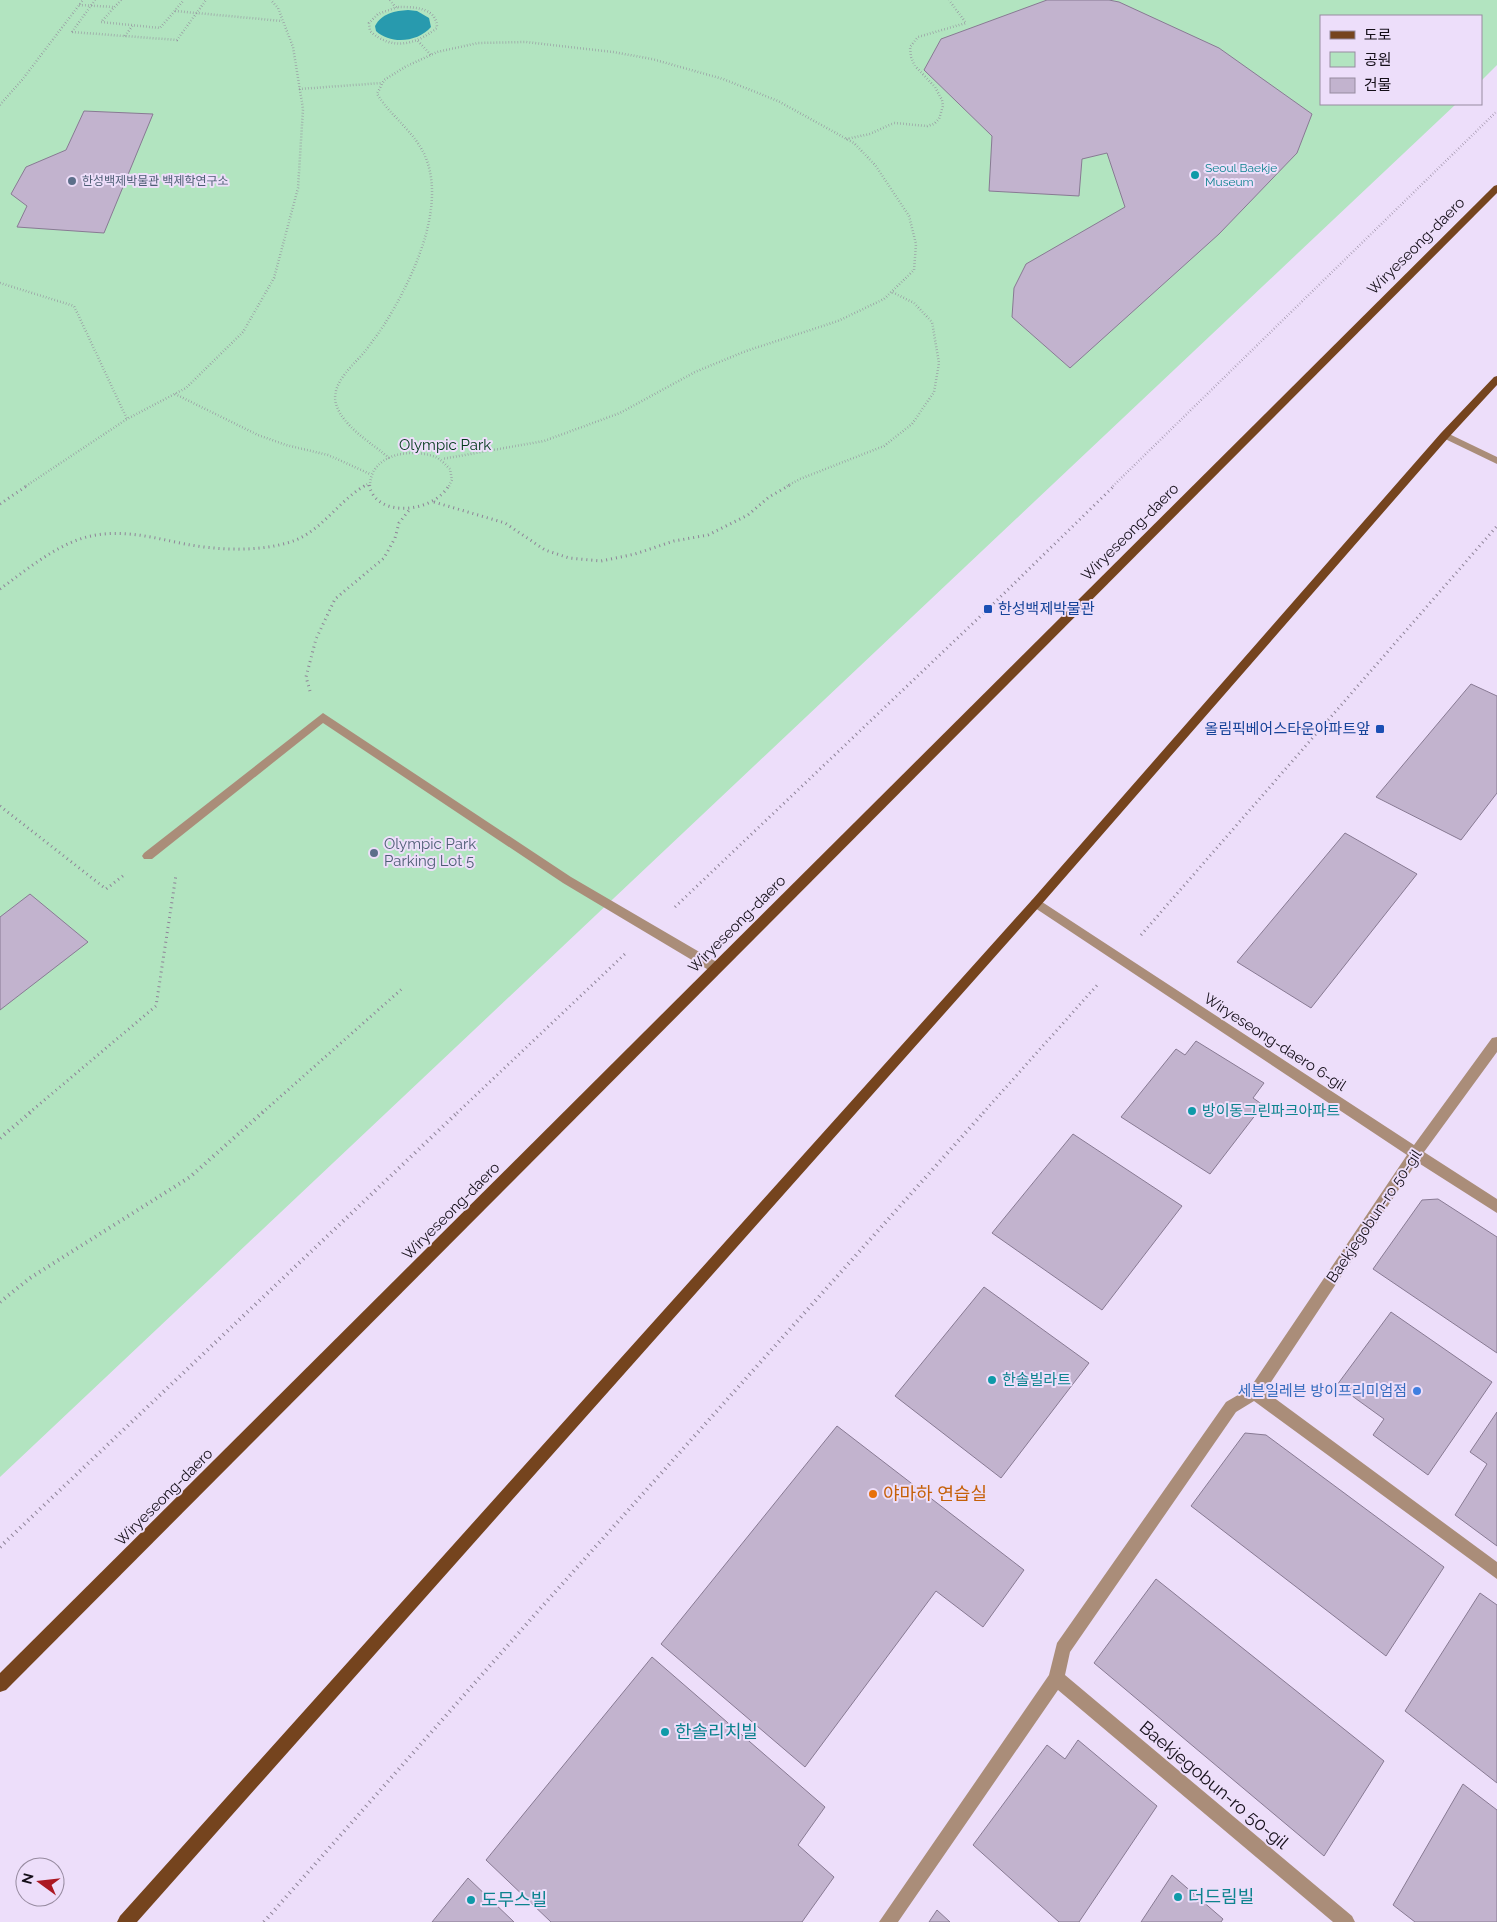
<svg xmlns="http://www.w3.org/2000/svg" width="1497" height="1922" viewBox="0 0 1497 1922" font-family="Raleway,'Noto Sans KR',sans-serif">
<rect width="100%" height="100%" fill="#eddefa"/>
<!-- green -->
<path fill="#b2e4c0" d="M 0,0 L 1497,0 L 1497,65 L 1481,81 L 1481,16 L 1321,16 L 1321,104 L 1456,104 L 0,1477 Z"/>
<!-- water -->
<path fill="#289aae" d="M 408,10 L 417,11 L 429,18 L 431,27 C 418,42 391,45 376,31 L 375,26 C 382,13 395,11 408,10 Z"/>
<!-- building -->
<g fill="#c2b3ce" stroke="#887a93">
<path d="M 1047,0 L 1109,0 L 1119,2 L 1219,48 L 1312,114 L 1297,153 L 1219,234 L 1070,368 L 1012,317 L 1014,288 L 1026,264 L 1125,207 L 1107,153 L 1082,159 L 1079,196 L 989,191 L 992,136 L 924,70 L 941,39 Z"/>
<path d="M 84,111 L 153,114 L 104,233 L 17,227 L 27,206 L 11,194 L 26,167 L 66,150 Z"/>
<path d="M 1471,684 L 1497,696 L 1497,793 L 1461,840 L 1376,797 Z"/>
<path d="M 1345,833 L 1417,874 L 1311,1008 L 1237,962 Z"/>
<path d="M 30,894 L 88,942 L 0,1010 L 0,917 Z"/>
<path d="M 1196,1041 L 1264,1083 L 1253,1098 L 1263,1105 L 1210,1174 L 1121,1117 L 1176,1049 L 1185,1055 Z"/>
<path d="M 1073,1134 L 1182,1206 L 1102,1310 L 992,1233 Z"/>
<path d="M 1438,1199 L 1497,1237 L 1497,1353 L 1373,1269 L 1422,1200 Z"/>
<path d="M 984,1287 L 1089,1363 L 1001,1478 L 895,1396 Z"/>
<path d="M 1391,1312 L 1492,1382 L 1428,1475 L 1373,1435 L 1384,1419 L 1337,1385 Z"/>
<path d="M 1497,1412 L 1497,1546 L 1455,1515 L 1487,1464 L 1470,1452 Z"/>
<path d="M 837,1426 L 1024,1570 L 983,1627 L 936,1591 L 805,1767 L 661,1644 Z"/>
<path d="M 1245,1433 L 1266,1435 L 1444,1567 L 1386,1656 L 1191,1506 Z"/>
<path d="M 1156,1579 L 1384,1761 L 1324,1856 L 1094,1663 Z"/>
<path d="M 1480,1593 L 1497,1605 L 1497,1783 L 1405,1711 Z"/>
<path d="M 652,1657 L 825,1807 L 798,1845 L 834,1877 L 802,1922 L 551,1922 L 486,1860 Z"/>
<path d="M 1078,1740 L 1157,1806 L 1079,1922 L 1059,1922 L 973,1845 L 1047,1745 L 1065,1759 Z"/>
<path d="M 1463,1784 L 1497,1810 L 1497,1922 L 1415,1922 L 1393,1905 Z"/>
<path d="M 1172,1875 L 1223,1919 L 1221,1922 L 1141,1922 Z"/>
<path d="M 468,1878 L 514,1922 L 432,1922 Z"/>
<path d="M 937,1910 L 950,1922 L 929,1922 Z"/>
</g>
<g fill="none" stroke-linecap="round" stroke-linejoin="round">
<!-- path-far2 -->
<g stroke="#8e8397" stroke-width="2.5" stroke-dasharray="0.5 2.5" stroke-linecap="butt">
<path d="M 121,0 L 101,22 L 160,28 L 184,0"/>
<path d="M 390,0 L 396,8"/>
<path d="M 79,5 L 114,7"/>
<path d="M 398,7 C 414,7 437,7 437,28 C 415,45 392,51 370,31 L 369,23 L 378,14 Z"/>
<path d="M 175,11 L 282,21"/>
<path d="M 72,32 L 177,40 L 206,0"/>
<path d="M 72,32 L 95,0"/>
<path d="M 125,36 L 133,25"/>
<path d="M 418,41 L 431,55"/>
<path d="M 299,89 L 382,83"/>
<path d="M 0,105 L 22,80 L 83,0"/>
<path d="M 846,139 L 870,134 L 894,123 L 927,126 L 934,124 L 939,119 L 943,106 L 942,100 L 935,87 L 915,66 L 911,57 L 910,47 L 918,37 L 966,23 L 949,0"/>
<path d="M 0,283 L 74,306 L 127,419"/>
<path d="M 175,394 L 258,435 L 286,445 L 328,455 L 370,474"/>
<path d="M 389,458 C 372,443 343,427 336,404 C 330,383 355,364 366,350 C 372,342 378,334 384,325 C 411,282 445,212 427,161 C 418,134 391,117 377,94 L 384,80 L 405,67 L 437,52 L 478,43 L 526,42 L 613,52 L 652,59 L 723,79 L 778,101 L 854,143 L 875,165 L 909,216 L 916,244 L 914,270 L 884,299 L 838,321 L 746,351 L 695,372 L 620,413 L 544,441 L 442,459"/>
<path d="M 26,486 L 127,419 L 186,388 L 243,332 L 274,278 L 298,188 L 303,109 L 293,47 L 278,8 L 271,0"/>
<path d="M 364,486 L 368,484"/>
<path d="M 370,486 C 370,453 414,447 438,458 C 442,461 446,465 450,469 L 452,480 L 449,486"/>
<path d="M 787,486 L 800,479 L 884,446 L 912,424 L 934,392 L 939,363 L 932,322 L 914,303 L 892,292"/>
<path d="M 1113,486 L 1497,111"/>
</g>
<!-- path-far1 -->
<g stroke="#8e8397" stroke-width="3" stroke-dasharray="1 4" stroke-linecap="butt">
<path d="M 369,485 C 377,520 435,512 449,485"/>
<path d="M 434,502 L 505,523 L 545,550 L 569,558 L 601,561 L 635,554 L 674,541 L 708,535 L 748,515 L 769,497 L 790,485"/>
<path d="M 0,504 L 28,485"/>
<path d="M 0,589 C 25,571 51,549 80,539 C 116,527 150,537 185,544 C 217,550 255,552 287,543 C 321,534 337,501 366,485"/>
<path d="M 310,691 L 306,677 L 316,639 L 335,599 L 384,558 L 395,538 L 399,523 L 410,509"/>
<path d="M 0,806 L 106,889 L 124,875"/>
<path d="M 675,907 L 988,609 L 1115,485"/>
<path d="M 1141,935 L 1497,526"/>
<path d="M 29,1113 L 156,1006 L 176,875"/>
<path d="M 262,1113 L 404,987"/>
<path d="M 457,1113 L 627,952"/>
<path d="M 983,1113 L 1099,983"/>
</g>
<!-- path -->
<g stroke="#8e8397" stroke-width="4" stroke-dasharray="1 4.5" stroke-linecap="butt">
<path d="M 0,1138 L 31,1112"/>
<path d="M 0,1302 L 30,1278 L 190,1177 L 263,1112"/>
<path d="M 0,1547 L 458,1112"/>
<path d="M 264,1922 L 539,1610 L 984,1112"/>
</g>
<!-- lane -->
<path fill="#aa8d79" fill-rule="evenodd" d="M 323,713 L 571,877 L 720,964 L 722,968 L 720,972 L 716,973 L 712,972 L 563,883 L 323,723 L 152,859 L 144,859 L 142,856 L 144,853 Z"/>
<!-- street -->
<g fill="#aa8d79" fill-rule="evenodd">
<path d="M 1445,432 L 1497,457 L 1497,464 L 1441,437 L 1440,435 Z"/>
<path d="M 1036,898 L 1414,1145 L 1492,1038 L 1497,1037 L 1497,1052 L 1424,1152 L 1497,1199 L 1497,1213 L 1417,1162 L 1265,1391 L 1497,1562 L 1497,1579 L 1254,1401 L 1236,1412 L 1070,1652 L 1065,1675 L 1352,1916 L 1355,1922 L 1333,1922 L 1058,1690 L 898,1922 L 879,1922 L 1049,1675 L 1057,1643 L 1226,1402 L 1250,1388 L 1407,1155 L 1032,906 L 1030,903 L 1032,900 Z"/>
</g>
<!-- primary -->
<g fill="#75441e" fill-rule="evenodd">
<path d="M 1497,185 L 1497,193 L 6,1690 L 0,1692 L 0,1673 L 1494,186 Z"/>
<path d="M 1497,376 L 1497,385 L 1449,437 L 1040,906 L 137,1922 L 117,1922 L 120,1916 L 1032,900 L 1441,433 L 1494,377 Z"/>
</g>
</g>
<!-- markers -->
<g fill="#0f9aa8" stroke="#eddefa" stroke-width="2">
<circle cx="1195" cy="175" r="5"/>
<circle cx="1192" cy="1111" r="5"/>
<circle cx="992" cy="1380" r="5"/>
<circle cx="665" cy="1732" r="5"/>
<circle cx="1178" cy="1897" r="5"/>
<circle cx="471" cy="1900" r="5"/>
</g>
<g fill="#5c6f8a" stroke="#eddefa" stroke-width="2">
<circle cx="72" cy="181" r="5"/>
<circle cx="374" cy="853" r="5"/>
</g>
<g fill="#1a4fb4" stroke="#eddefa" stroke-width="2">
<rect x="983" y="604" width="10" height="10" rx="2.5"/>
<rect x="1375" y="724" width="10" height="10" rx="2.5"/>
</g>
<circle fill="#3f7fe0" stroke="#eddefa" stroke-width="2" cx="1417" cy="1391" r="5"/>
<circle fill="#e8710a" stroke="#eddefa" stroke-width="2" cx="873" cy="1494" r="5"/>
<g text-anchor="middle" stroke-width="4" stroke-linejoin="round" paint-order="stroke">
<!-- far-culture labels -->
<g font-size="12" fill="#0d838f" stroke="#eddefa" text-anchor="start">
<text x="1205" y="172">Seoul Baekje<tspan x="1205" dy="14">Museum</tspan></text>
</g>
<!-- far-service labels -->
<g font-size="12" fill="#4e5e75" stroke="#eddefa" text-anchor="start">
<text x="82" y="185">한성백제박물관 백제학연구소</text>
</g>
<!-- street labels -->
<g font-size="15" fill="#150f19" stroke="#eddefa">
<text transform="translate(1416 246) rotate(-45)" y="5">Wiryeseong-daero</text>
<text transform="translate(1130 532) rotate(-45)" y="5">Wiryeseong-daero</text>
<text transform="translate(737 924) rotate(-45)" y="5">Wiryeseong-daero</text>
<text transform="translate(1275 1042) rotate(33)" y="5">Wiryeseong-daero 6-gil</text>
<text transform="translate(451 1211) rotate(-45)" y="5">Wiryeseong-daero</text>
<text transform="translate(1374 1216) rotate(-56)" y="5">Baekjegobun-ro 50-gil</text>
<text transform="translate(164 1497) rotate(-45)" y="5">Wiryeseong-daero</text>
</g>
<!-- park labels -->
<g font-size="15" fill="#00391a" stroke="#eddefa">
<text x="445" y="450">Olympic Park</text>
</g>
<!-- transit labels -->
<g font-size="15" fill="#164399" stroke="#eddefa" text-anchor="start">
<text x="998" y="614">한성백제박물관</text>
<text x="1370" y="734" text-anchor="end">올림픽베어스타운아파트앞</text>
</g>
<!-- service labels -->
<g font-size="15" fill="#4e5e75" stroke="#eddefa" text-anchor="start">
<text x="384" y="849">Olympic Park<tspan x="384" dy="17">Parking Lot 5</tspan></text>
</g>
<!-- culture labels -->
<g font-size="15" fill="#0d838f" stroke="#eddefa" text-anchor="start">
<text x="1202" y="1116">방이동그린파크아파트</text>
<text x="1002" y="1385">한솔빌라트</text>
</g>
<!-- shop labels -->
<g font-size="15" fill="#366cbe" stroke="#eddefa" text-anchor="end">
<text x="1407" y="1396">세븐일레븐 방이프리미엄점</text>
</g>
<!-- near-food labels -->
<g font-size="18" fill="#c56008" stroke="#eddefa" text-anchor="start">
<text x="883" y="1500">야마하 연습실</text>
</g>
<!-- near-culture labels -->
<g font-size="18" fill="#0d838f" stroke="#eddefa" text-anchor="start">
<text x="675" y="1738">한솔리치빌</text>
<text x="1188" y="1903">더드림빌</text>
<text x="481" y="1906">도무스빌</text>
</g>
<!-- near-street labels -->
<g font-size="18" fill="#150f19" stroke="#eddefa">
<text transform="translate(1214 1785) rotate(40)" y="6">Baekjegobun-ro 50-gil</text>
</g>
</g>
<!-- legend -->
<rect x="1320" y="15" width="162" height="90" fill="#eddefa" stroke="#978ba0"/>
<rect x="1330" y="31" width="25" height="8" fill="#75441e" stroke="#978ba0"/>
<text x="1364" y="40" font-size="15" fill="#150f19">도로</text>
<rect x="1330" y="52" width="25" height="15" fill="#b2e4c0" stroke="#978ba0"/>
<text x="1364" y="65" font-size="15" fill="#150f19">공원</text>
<rect x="1330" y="78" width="25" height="15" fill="#c2b3ce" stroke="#978ba0"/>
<text x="1364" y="90" font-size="15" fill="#150f19">건물</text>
<!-- north arrow -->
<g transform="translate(40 1882) rotate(285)"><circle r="24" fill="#eddefa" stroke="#978ba0"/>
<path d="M0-4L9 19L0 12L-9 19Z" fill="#ab1822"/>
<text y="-8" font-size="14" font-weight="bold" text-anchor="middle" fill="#150f19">N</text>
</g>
</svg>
